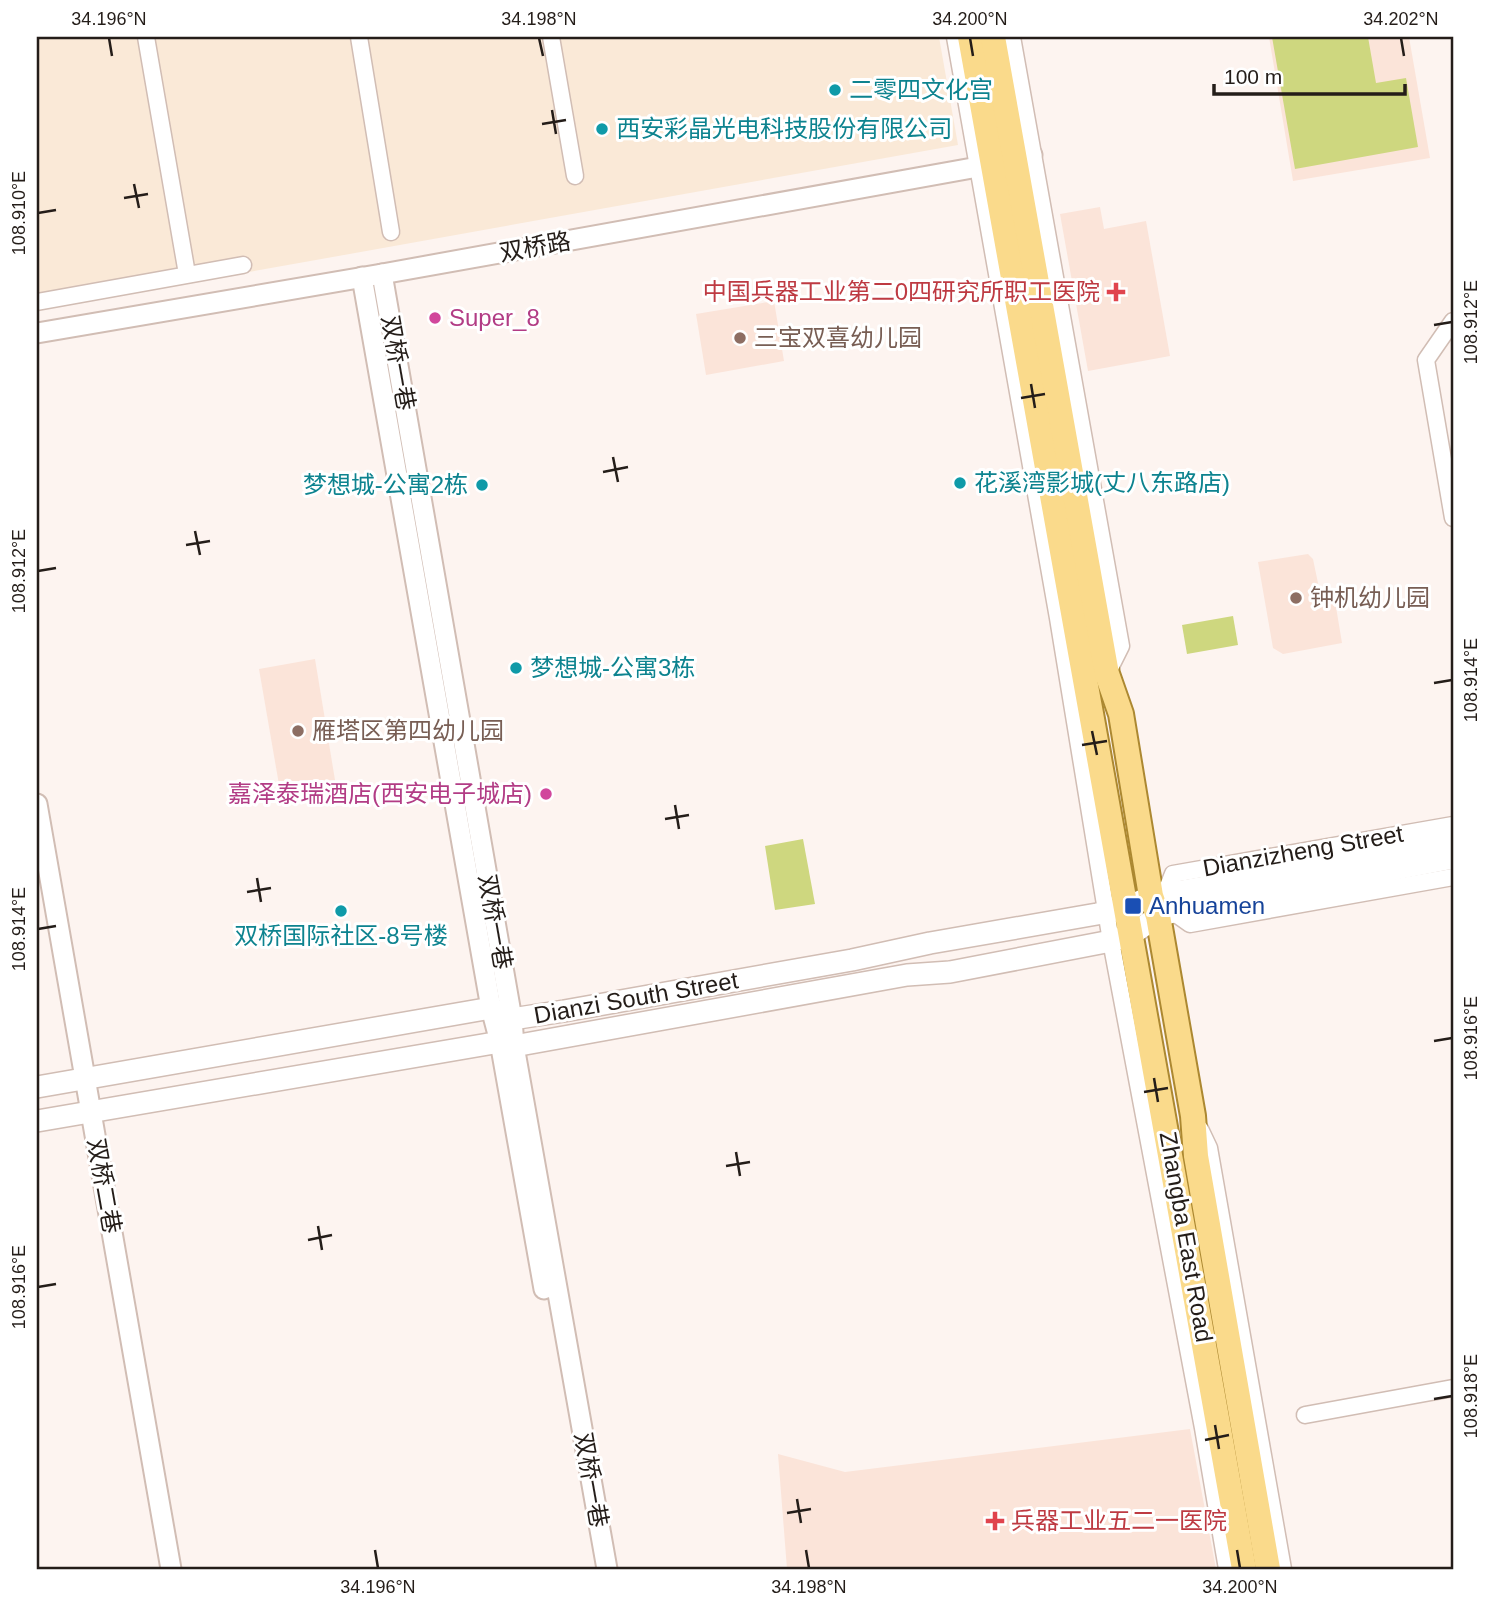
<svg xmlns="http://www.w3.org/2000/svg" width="1490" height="1606" viewBox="0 0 1490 1606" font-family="Helvetica,'Noto Sans SC',sans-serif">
<rect width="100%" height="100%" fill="#fdf4f0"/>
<!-- industrial -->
<path fill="#fae9d7" d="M 37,37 L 939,37 L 958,145 L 37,310 Z"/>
<!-- built -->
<g fill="#fbe4d9">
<path d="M 1269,37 L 1409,37 L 1430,158 L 1293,181 Z"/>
<path d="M 1100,207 L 1104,229 L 1146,221 L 1170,356 L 1088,371 L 1060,214 Z"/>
<path d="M 774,301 L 784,361 L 706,375 L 696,314 Z"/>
<path d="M 1308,554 L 1313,559 L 1319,588 L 1336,607 L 1342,643 L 1283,654 L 1273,648 L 1258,562 Z"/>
<path d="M 315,659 L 337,792 L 282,802 L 259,669 Z"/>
<path d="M 1190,1429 L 1216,1569 L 787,1569 L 778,1454 L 845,1472 Z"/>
</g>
<!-- pitch -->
<g fill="#ced77f">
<path d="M 1272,37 L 1368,37 L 1376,83 L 1406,78 L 1418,147 L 1295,169 Z"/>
<path d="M 1233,616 L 1238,645 L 1187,654 L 1182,625 Z"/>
<path d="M 803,839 L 815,904 L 775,910 L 765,846 Z"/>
</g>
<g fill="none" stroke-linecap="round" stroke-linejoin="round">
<defs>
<g id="minor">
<path d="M 146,37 L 187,274"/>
<path d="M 359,37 L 391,232"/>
<path d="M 551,37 L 575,176"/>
<path d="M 955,37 L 1058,618 L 1111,941 L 1203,1428 L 1227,1569"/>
<path d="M 1012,37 L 1121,646 L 1107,674"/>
<path d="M 37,302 L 243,265"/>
<path d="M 1453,321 L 1426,360 L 1453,518"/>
<path d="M 1165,894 L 1173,874 L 1453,825"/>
<path d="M 1173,912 L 1190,924 L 1453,877"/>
<path d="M 1200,1129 L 1209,1148 L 1283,1569"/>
<path d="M 1305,1415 L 1453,1388"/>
</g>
<g id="tertiary">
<path d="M 382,274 L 512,1019 L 514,1046 L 607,1569"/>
<path d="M 362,277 L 491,1008 L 500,1042 L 544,1289"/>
<path d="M 37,333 L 382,274 L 978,167 L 992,162 L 1032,155"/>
<path d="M 37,804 L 171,1569"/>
</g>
<g id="secondary">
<path d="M 37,1087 L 491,1008 L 512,1019 L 564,1011 L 852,960 L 930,943 L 1097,914 L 1126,908 L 1151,896 L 1165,894 L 1453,843"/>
<path d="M 37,1121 L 500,1042 L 514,1046 L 907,975 L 950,972 L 1111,941 L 1131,935 L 1158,916 L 1173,912 L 1453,858"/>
</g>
<g id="primary">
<path d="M 970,37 L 1244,1569"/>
<path d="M 993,37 L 1107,674 L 1121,714 L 1151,896 L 1158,916 L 1193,1116 L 1196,1156 L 1268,1569"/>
</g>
</defs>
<!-- minor casing -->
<use href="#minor" stroke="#d1bdb4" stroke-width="19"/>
<!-- tertiary casing -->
<use href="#tertiary" stroke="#d1bdb4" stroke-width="23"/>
<!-- secondary casing -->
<use href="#secondary" stroke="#d1bdb4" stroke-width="24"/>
<!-- primary casing -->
<use href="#primary" stroke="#ac8831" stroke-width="28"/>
<!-- minor -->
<use href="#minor" stroke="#fff" stroke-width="16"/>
<!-- tertiary -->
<use href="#tertiary" stroke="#fff" stroke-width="19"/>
<!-- secondary -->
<use href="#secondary" stroke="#fff" stroke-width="21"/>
<!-- primary -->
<use href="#primary" stroke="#fada8b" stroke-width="24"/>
</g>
<!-- ticks -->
<path fill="none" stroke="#241d19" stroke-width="2.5" d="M 109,38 L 112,56M 539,38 L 543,56M 970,38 L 973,56M 1401,38 L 1404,56M 552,110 L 556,134M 542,124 L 566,120M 134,184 L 139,208M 124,198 L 148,194M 38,213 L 56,210M 1434,325 L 1452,322M 1031,384 L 1035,408M 1021,398 L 1045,394M 613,457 L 618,482M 603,472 L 628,467M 195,531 L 200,555M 186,545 L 210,541M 38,571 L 56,568M 1434,683 L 1452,680M 1092,731 L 1097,755M 1082,745 L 1107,741M 675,805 L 679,829M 665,819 L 689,815M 257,878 L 261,902M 247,892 L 271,888M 38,929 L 56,926M 1434,1041 L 1452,1038M 1154,1078 L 1158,1102M 1144,1092 L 1168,1088M 736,1152 L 740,1176M 726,1166 L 750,1162M 318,1226 L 322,1250M 308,1240 L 332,1235M 38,1287 L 56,1284M 1434,1399 L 1452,1396M 1215,1425 L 1219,1449M 1205,1440 L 1229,1435M 797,1499 L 801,1523M 787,1513 L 811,1509M 375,1550 L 378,1568M 806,1550 L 809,1568M 1237,1550 L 1240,1568"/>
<!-- markers -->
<g fill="#0f9aa8" stroke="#fff" stroke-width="2.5">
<circle cx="835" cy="90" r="7"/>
<circle cx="602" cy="129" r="7"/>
<circle cx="960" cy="483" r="7"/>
<circle cx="482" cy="485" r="7"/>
<circle cx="516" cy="668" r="7"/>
<circle cx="341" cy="911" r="7"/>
</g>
<g fill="#e0444e" stroke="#fff" stroke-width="2.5">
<path d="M1112.5 281.5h7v7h7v7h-7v7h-7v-7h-7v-7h7z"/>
<path d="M991.5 1510.5h7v7h7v7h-7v7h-7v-7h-7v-7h7z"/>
</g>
<g fill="#d1479c" stroke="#fff" stroke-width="2.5">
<circle cx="435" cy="318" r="7"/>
<circle cx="546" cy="794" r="7"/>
</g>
<g fill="#8d6e63" stroke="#fff" stroke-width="2.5">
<circle cx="740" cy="338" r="7"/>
<circle cx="1296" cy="598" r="7"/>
<circle cx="298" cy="731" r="7"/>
</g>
<rect fill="#1a4fb4" stroke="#fff" stroke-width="2.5" x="1124" y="897" width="18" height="18" rx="3.5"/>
<g text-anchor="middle" stroke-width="6" stroke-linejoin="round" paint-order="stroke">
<!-- culture labels -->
<g font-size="24" fill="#0d838f" stroke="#fff" text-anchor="start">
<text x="849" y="98">二零四文化宫</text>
<text x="616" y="137">西安彩晶光电科技股份有限公司</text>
<text x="974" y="491">花溪湾影城(丈八东路店)</text>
<text x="468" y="493" text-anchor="end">梦想城-公寓2栋</text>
<text x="530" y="676">梦想城-公寓3栋</text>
<text x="341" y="944" text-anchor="middle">双桥国际社区-8号楼</text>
</g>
<!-- street labels -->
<g font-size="24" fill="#241d19" stroke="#fff">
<text transform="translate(535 247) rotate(-10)" y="8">双桥路</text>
<text transform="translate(398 363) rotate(80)" y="8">双桥一巷</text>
<text transform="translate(1303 851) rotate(-10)" y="8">Dianzizheng Street</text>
<text transform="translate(495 922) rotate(80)" y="8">双桥一巷</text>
<text transform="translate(636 998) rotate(-10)" y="8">Dianzi South Street</text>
<text transform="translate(104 1186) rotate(80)" y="8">双桥二巷</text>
<text transform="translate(1186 1237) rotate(80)" y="8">Zhangba East Road</text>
<text transform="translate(591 1480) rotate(80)" y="8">双桥一巷</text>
</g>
<!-- health labels -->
<g font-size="24" fill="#be3a42" stroke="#fff" text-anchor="end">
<text x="1100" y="300">中国兵器工业第二0四研究所职工医院</text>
<text x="1011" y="1529" text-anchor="start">兵器工业五二一医院</text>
</g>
<!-- hotel labels -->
<g font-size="24" fill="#b23c85" stroke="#fff" text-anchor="start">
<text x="449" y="326">Super_8</text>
<text x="532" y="802" text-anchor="end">嘉泽泰瑞酒店(西安电子城店)</text>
</g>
<!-- education labels -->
<g font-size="24" fill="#785e54" stroke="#fff" text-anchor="start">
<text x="754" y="346">三宝双喜幼儿园</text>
<text x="1310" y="606">钟机幼儿园</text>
<text x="312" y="739">雁塔区第四幼儿园</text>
</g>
<!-- transit labels -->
<g font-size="24" fill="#164399" stroke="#fff" text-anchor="start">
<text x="1149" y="914">Anhuamen</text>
</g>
</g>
<!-- border -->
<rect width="1490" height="1606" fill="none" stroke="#ffffff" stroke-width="77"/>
<!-- scale -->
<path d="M1214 84v10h191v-10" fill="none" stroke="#241d19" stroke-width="3.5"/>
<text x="1224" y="84" font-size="21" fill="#241d19" stroke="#ffffff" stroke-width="5" paint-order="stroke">100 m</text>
<rect x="38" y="38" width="1414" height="1530" fill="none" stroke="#241d19" stroke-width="2.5"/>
<g font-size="18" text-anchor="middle" fill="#241d19">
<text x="109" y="25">34.196°N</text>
<text x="539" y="25">34.198°N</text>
<text x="970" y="25">34.200°N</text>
<text x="1401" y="25">34.202°N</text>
<text transform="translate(19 213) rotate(-90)" y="6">108.910°E</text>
<text transform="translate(1471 322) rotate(-90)" y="6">108.912°E</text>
<text transform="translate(19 571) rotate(-90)" y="6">108.912°E</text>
<text transform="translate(1471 680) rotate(-90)" y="6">108.914°E</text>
<text transform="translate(19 929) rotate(-90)" y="6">108.914°E</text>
<text transform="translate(1471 1038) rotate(-90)" y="6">108.916°E</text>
<text transform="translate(19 1287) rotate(-90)" y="6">108.916°E</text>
<text transform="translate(1471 1396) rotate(-90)" y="6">108.918°E</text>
<text x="378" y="1593">34.196°N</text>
<text x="809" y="1593">34.198°N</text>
<text x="1240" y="1593">34.200°N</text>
</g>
</svg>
